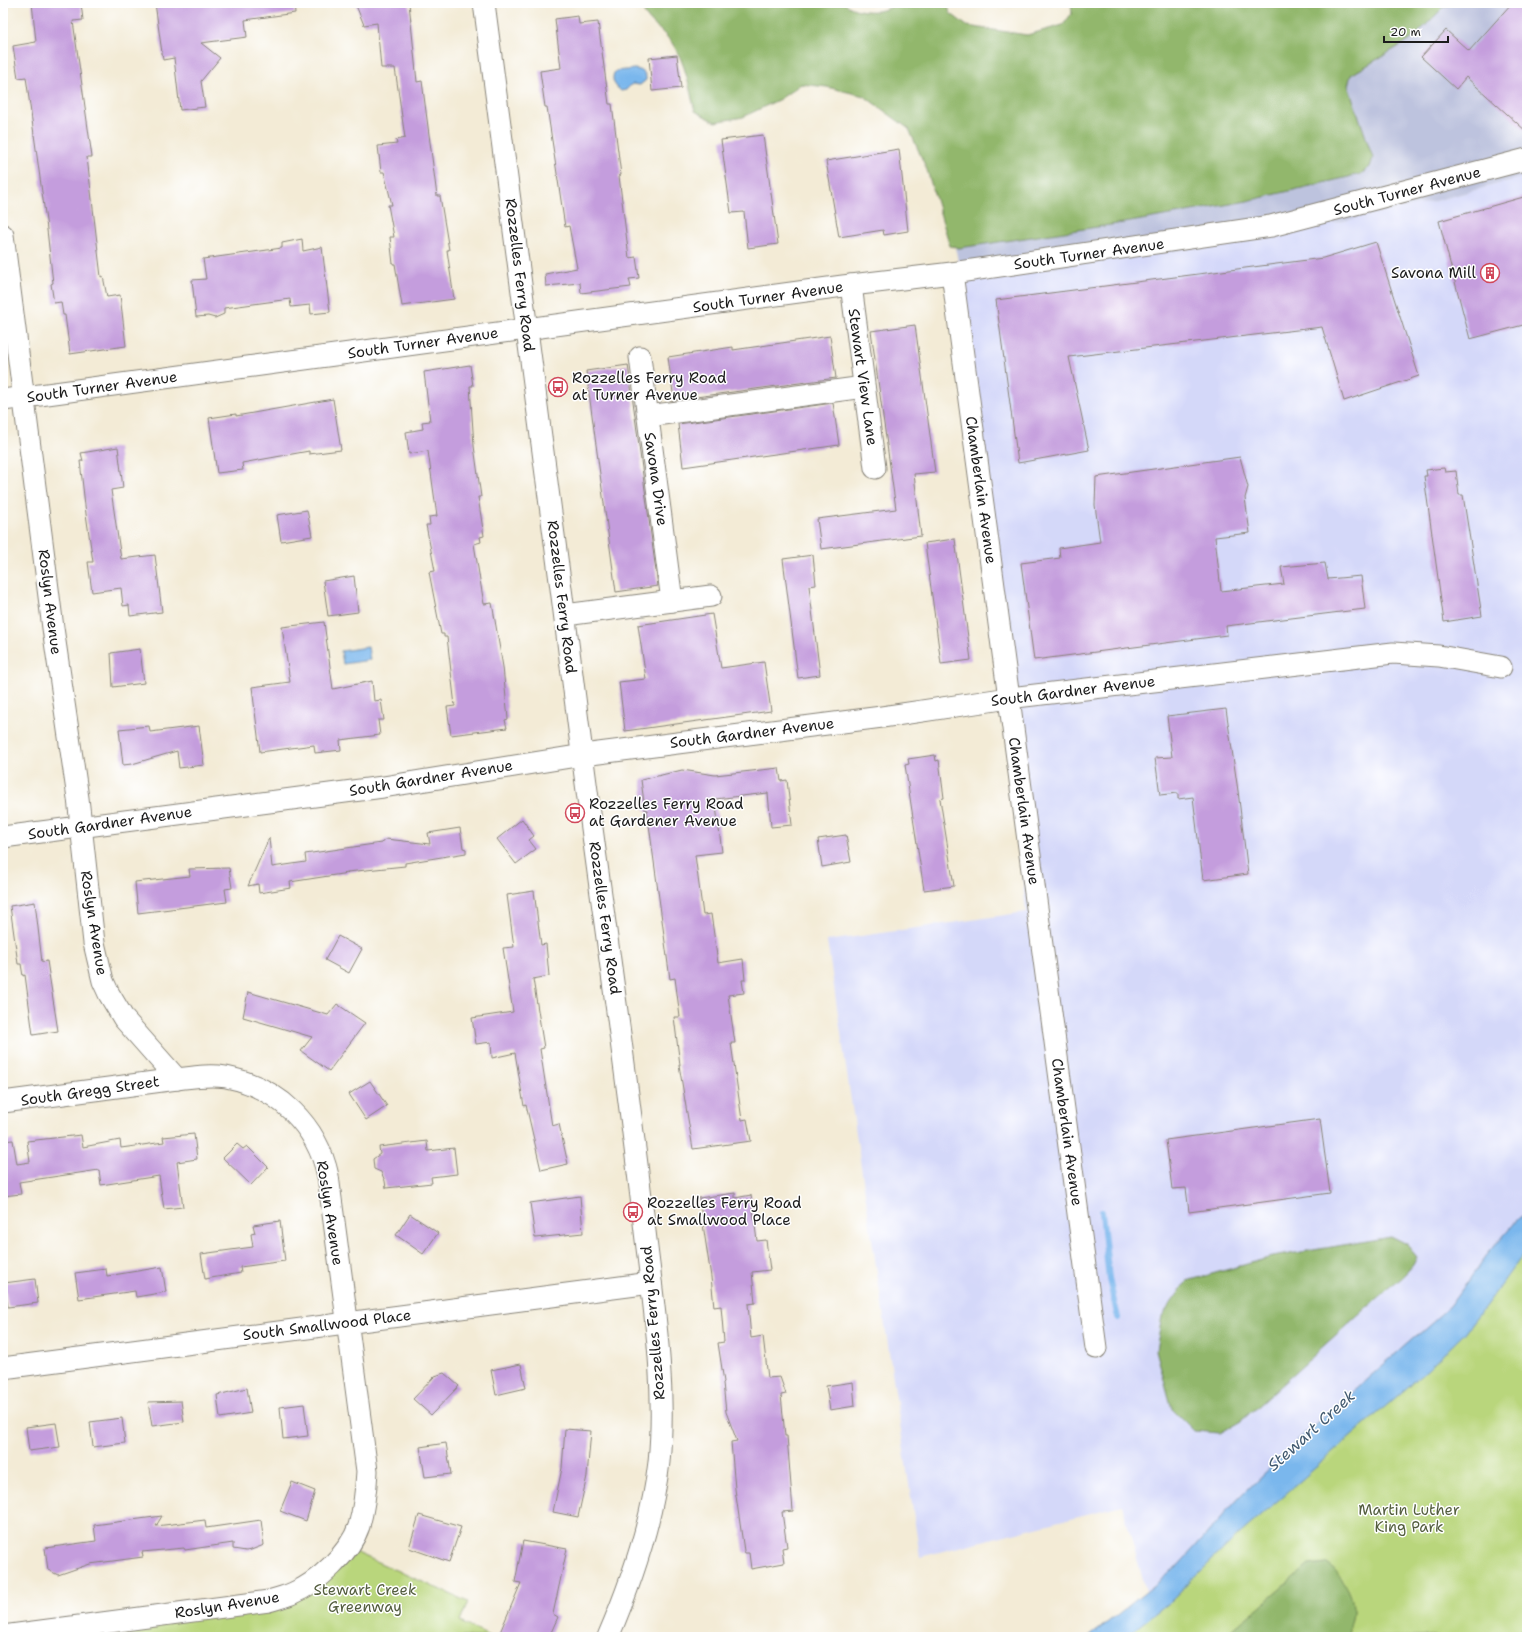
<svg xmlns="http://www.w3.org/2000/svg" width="1530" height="1640" viewBox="0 0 1530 1640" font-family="'Shantell Sans',sans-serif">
<rect width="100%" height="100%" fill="#fff"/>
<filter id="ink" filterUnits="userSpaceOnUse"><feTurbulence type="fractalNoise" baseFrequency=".025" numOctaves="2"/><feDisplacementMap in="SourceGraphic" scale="8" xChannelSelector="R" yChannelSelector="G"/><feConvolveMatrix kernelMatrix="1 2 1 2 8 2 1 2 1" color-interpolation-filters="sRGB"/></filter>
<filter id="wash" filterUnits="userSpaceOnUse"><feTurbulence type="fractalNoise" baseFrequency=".012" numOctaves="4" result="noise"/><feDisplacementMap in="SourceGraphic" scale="16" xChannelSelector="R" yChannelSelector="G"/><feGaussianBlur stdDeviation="0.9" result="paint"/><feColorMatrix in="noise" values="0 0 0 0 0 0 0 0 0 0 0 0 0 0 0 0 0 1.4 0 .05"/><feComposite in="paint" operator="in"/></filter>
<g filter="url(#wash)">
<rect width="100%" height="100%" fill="#f3ebd6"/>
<!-- built -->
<path fill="#d4d8f9" d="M 1527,176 L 1527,1233 L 1149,1602 L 1122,1505 L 920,1557 L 827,941 L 1026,912 L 961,280 L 1256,240 L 1431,202 Z"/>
<!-- industrial -->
<path fill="#bdc3de" d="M 1080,3 L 1527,3 L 1527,176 L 1431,202 L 1256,240 L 961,280 L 924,64 L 1087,40 Z"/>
<!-- green -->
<g fill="#b9d67c" stroke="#6a794c">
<path d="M 1527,1233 L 1527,1637 L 1105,1637 Z"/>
<path d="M 355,1552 L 468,1602 L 460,1622 L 491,1637 L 46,1637 L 264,1608 Z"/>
</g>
<!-- forest -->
<g fill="#92b76c" stroke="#576a44">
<path d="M 639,3 L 844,3 C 856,14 886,14 897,3 L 947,3 L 950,13 L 967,26 L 1027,35 L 1063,25 L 1072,13 L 1071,3 L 1456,3 L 1445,6 L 1413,38 L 1351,75 L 1348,85 L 1373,158 L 1370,167 L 1361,174 L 1247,201 L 1130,222 L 959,248 L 950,246 L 927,170 L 909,129 L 864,96 L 827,87 L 801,84 L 780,99 L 743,117 L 715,122 L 695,111 C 689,88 686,63 672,43 C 661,28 646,22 639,3 Z"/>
<path d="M 1391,1237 L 1407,1245 L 1417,1257 L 1413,1265 L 1406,1273 L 1241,1421 L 1220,1433 L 1194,1431 L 1172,1409 L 1156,1350 L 1162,1316 L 1187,1281 L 1272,1257 Z"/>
<path d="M 1328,1563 C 1341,1579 1354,1590 1353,1613 C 1352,1625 1347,1624 1352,1637 L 1224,1637 L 1308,1565 Z"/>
<path d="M 1527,1626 L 1527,1637 L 1514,1637 Z"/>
</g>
<!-- water -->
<g fill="#7ab7ed" stroke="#4b6a84">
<path d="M 633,69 C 640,69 647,72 646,80 L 640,85 L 632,84 L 626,90 L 621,91 C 615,86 611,81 614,73 C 618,69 626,71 633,69 Z"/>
<path d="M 368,647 L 370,660 L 343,664 L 341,651 Z"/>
<path d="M 1527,1213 L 1527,1250 L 1520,1258 L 1498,1289 L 1465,1333 L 1426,1371 L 1234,1539 L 1168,1603 L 1125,1637 L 1089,1637 L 1176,1568 L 1240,1497 L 1307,1432 L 1450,1306 L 1487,1255 L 1519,1218 Z"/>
</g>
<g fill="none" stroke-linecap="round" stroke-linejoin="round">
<!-- stream -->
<path stroke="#7ab7ed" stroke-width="6" d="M 1102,1212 L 1109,1279 L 1118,1318"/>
</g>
<g id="blocks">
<!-- building -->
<g fill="#c49ddd">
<path d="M 32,3 L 81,3 L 83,20 L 73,21 L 92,157 L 87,157 L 101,277 L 103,276 L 107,297 L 120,295 L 126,346 L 70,354 L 65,315 L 63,315 L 61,302 L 54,303 L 51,284 L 53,283 L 46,221 L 26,77 L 18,78 L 13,46 L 36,42 Z"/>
<path d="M 155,3 L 294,3 L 295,13 L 245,20 L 247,37 L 201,43 L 220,58 L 201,81 L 205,107 L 180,110 L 174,58 L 163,60 Z"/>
<path d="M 355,3 L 409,3 L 417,82 L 422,81 L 437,196 L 440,196 L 449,250 L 447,250 L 454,299 L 402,306 L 395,264 L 393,264 L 390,237 L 394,237 L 388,205 L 392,205 L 384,172 L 381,172 L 378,146 L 397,144 L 396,140 L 405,138 L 395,68 L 381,68 L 377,23 L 364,25 Z"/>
<path d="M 1512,3 L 1527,3 L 1527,132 L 1466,77 L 1456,89 L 1421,57 L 1446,30 L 1469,51 Z"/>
<path d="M 578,16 L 579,24 L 598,22 L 609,104 L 612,104 L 621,175 L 619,176 L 629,258 L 636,257 L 639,278 L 629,279 L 631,287 L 581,293 L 580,283 L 546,286 L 545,274 L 577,268 L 569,226 L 565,227 L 547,107 L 545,107 L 540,71 L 561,68 L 555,19 Z"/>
<path d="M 677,55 L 681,88 L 652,91 L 649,58 Z"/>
<path d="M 763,135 L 778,244 L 748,248 L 744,212 L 731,213 L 721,140 Z"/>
<path d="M 899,149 L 908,231 L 884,235 L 883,230 L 839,237 L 826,161 Z"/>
<path d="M 1527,196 L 1527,324 L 1470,339 L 1439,221 Z"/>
<path d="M 302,239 L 303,251 L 322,247 L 330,312 L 311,314 L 310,305 L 291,307 L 290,299 L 224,308 L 224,314 L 215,318 L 208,316 L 196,317 L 192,280 L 206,279 L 203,259 L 282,248 L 282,243 Z"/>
<path d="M 1376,242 L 1419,376 L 1344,401 L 1322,327 L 1069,357 L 1089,450 L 1018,463 L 996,300 L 1323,258 Z"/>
<path d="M 915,325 L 935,472 L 914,474 L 921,536 L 821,549 L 817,519 L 896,509 L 871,331 Z"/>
<path d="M 830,336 L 836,378 L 674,400 L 668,357 L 733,347 L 733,350 Z"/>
<path d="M 470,365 L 473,386 L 470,386 L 474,446 L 481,497 L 478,497 L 484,536 L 480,537 L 481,542 L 474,544 L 484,604 L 492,603 L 503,667 L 508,719 L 505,720 L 507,728 L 451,735 L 447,707 L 455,706 L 447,637 L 444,637 L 444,634 L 441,634 L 429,572 L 435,571 L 426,525 L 430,525 L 429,517 L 437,516 L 428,451 L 409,454 L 406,432 L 423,429 L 422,422 L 430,421 L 424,372 Z"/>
<path d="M 628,365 L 658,586 L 616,592 L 586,371 Z"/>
<path d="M 333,399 L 341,450 L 309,454 L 309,451 L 242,463 L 243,470 L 217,473 L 209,418 L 236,414 L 236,416 Z"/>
<path d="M 833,403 L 839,445 L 683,467 L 678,424 Z"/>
<path d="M 118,447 L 123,488 L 111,490 L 121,559 L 155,555 L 162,612 L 130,616 L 129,605 L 123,606 L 121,588 L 92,592 L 88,562 L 93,562 L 86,514 L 80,461 L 83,461 L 81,453 Z"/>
<path d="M 1240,457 L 1248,487 L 1245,498 L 1250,533 L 1215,537 L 1221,591 L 1284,584 L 1281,567 L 1325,563 L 1328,579 L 1361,576 L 1365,609 L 1226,626 L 1227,635 L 1034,660 L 1021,563 L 1060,558 L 1059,548 L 1100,542 L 1095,505 L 1096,477 Z"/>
<path d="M 1444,468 L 1445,472 L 1456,471 L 1459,495 L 1463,495 L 1482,616 L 1444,622 L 1424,476 L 1427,476 L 1426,470 Z"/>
<path d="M 307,510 L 312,536 L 281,541 L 277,515 Z"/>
<path d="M 955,539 L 971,660 L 941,664 L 925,543 Z"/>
<path d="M 813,555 L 816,585 L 809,586 L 820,675 L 798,678 L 783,559 Z"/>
<path d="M 354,576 L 358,612 L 328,616 L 323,581 Z"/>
<path d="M 712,614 L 721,668 L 764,662 L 771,711 L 625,731 L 619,682 L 646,679 L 638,625 Z"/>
<path d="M 324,622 L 333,689 L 372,681 L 374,701 L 381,700 L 384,720 L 378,720 L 380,735 L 340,740 L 341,750 L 315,753 L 314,745 L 260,752 L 252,687 L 290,682 L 282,627 Z"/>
<path d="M 140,649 L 144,683 L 113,687 L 111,653 Z"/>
<path d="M 1226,709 L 1238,791 L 1248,874 L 1203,880 L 1193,797 L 1178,799 L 1178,793 L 1160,795 L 1155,758 L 1172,757 L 1167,716 Z"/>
<path d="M 149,726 L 150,732 L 199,726 L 204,765 L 179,768 L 177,751 L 132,764 L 123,765 L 119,729 Z"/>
<path d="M 935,755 L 936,761 L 939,760 L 944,798 L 940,799 L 954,886 L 924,890 L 905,765 L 909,764 L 908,759 Z"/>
<path d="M 779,768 L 781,781 L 787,780 L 792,825 L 771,827 L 768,793 L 715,799 L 722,852 L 695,855 L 703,915 L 711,914 L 718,963 L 743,959 L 745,980 L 742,980 L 744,993 L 728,995 L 735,1043 L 731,1043 L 742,1120 L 747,1119 L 751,1141 L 693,1149 L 679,1065 L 680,1065 L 674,1017 L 680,1017 L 675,978 L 670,979 L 647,810 L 645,810 L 641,780 L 682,770 L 715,775 Z"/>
<path d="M 522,819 L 534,836 L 529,840 L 536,849 L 516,864 L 497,839 Z"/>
<path d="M 460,828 L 463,848 L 466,849 L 466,853 L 405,863 L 405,866 L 347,872 L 348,873 L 290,882 L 291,888 L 259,893 L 258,884 L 248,886 L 269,838 L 272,867 L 306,862 L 305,854 L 381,843 L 386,839 L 430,844 L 428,833 Z"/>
<path d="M 846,835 L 851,862 L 822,867 L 818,839 Z"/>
<path d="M 229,868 L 232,888 L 225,889 L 227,902 L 138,913 L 135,882 L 190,876 L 189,869 Z"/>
<path d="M 534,891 L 541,945 L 546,944 L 549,976 L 533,979 L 544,1048 L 540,1049 L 552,1126 L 559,1124 L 568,1164 L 541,1170 L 526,1105 L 524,1106 L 515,1053 L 492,1058 L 491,1042 L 476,1044 L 472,1018 L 513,1012 L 503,948 L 514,947 L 507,895 Z"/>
<path d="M 35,902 L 42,962 L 47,961 L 58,1031 L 33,1035 L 25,975 L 23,976 L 21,964 L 18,964 L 10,906 Z"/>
<path d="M 338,936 L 362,949 L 349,973 L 325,960 Z"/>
<path d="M 248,992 L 328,1015 L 337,1004 L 365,1023 L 329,1071 L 301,1051 L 312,1037 L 243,1017 Z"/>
<path d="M 370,1081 L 387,1106 L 366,1120 L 349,1094 Z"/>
<path d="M 1320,1119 L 1330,1193 L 1189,1212 L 1186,1188 L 1172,1189 L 1166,1140 Z"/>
<path d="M 194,1134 L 197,1159 L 177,1162 L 183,1207 L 164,1209 L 159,1176 L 101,1185 L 99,1170 L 19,1182 L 21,1194 L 3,1196 L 3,1141 L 13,1140 L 17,1164 L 30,1162 L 27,1141 L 81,1135 L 83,1147 L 120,1140 L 121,1148 L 164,1142 L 163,1137 Z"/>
<path d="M 427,1141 L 428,1151 L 454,1148 L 457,1174 L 431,1177 L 432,1183 L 386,1188 L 385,1181 L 381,1172 L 374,1169 L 373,1159 L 380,1154 L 379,1147 Z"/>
<path d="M 237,1144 L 243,1149 L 247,1146 L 268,1167 L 251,1185 L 223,1158 Z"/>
<path d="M 735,1193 L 735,1198 L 751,1195 L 757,1241 L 766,1240 L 770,1270 L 752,1272 L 755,1303 L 748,1304 L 751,1338 L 763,1336 L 768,1378 L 780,1377 L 786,1394 L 781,1395 L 785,1436 L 787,1436 L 793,1511 L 782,1512 L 787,1547 L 782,1548 L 784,1563 L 751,1569 L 749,1553 L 745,1553 L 744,1551 L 735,1489 L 731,1442 L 737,1441 L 726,1412 L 723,1383 L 724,1382 L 718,1343 L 724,1342 L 721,1306 L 714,1307 L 711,1277 L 699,1198 Z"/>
<path d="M 580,1196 L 583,1233 L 535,1238 L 530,1203 Z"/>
<path d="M 410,1214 L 438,1233 L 423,1254 L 396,1235 Z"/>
<path d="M 280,1221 L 285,1261 L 240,1267 L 241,1273 L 205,1279 L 201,1254 L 253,1247 L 251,1234 L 255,1233 L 253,1225 Z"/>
<path d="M 162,1267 L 166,1292 L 136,1297 L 135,1291 L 79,1299 L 75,1273 L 106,1269 L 107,1276 Z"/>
<path d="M 35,1279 L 38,1303 L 8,1307 L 4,1283 Z"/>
<path d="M 521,1364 L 526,1388 L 496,1395 L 491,1370 Z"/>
<path d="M 444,1373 L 459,1386 L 431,1415 L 413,1399 L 435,1376 Z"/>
<path d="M 853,1382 L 855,1406 L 830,1410 L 826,1386 Z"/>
<path d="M 247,1388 L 251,1413 L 220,1418 L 217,1395 Z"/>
<path d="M 181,1401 L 184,1422 L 152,1426 L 148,1402 Z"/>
<path d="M 304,1404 L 308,1436 L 283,1439 L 280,1407 Z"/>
<path d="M 122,1418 L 125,1443 L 93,1447 L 90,1422 Z"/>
<path d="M 56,1423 L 60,1447 L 29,1451 L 26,1427 Z"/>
<path d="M 565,1429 L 591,1431 L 587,1476 L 578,1517 L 553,1512 L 562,1468 Z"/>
<path d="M 446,1443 L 451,1474 L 425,1477 L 420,1447 Z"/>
<path d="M 292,1482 L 315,1491 L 306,1521 L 280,1511 Z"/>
<path d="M 419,1515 L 461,1527 L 449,1562 L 409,1548 Z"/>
<path d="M 162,1516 L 156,1526 L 205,1520 L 206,1528 L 261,1520 L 264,1545 L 251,1550 L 246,1551 L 233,1549 L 233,1543 L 185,1550 L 184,1548 L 142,1552 L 143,1557 L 90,1564 L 58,1575 L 48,1570 L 45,1548 L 96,1541 L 94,1525 Z"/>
<path d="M 523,1541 L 567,1549 L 553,1614 L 558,1617 L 549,1637 L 498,1637 L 521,1583 L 515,1582 Z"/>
</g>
</g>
</g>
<g filter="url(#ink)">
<use href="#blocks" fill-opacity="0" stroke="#888479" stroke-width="1"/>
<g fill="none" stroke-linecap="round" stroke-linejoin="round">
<defs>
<g id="minor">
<path d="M 484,3 C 519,253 550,503 582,753 C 602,907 625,1060 643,1214 C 652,1296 667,1380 659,1462 C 652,1523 632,1581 608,1637"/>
<path d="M 3,235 L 53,628 L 78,798 L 94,943 L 103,981 L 109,994 L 124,1019 L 177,1079 C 193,1077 209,1074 226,1077 C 278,1087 317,1125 328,1176 L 367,1471 C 366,1490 364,1508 359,1526 C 350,1553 317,1583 293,1593 C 285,1597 277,1598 269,1601 L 3,1636"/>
<path d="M 952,273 L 1096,1348"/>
<path d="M 851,285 L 875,468"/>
<path d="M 640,357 L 672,601"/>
<path d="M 3,400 L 843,286 L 952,273 L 1271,226 L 1527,159"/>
<path d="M 648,416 L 864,387"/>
<path d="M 565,615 L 711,596"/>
<path d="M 3,837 L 383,787 L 583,755 L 882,717 L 1009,698 L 1342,659 L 1393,653 L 1439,656 L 1501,667"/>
<path d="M 3,1102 L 177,1079"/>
<path d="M 3,1368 L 651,1283"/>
</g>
</defs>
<!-- minor casing -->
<use href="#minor" stroke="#888479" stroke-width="23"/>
<!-- minor -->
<use href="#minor" stroke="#fff" stroke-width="21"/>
</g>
</g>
<!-- icons -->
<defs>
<symbol id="building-ring" viewBox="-11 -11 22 22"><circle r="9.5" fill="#fff" stroke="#d1495b" stroke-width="1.5"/><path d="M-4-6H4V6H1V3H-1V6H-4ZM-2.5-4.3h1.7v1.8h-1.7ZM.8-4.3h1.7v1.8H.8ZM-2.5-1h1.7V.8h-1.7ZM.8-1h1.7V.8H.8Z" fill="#d1495b"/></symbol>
<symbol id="bus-ring" viewBox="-11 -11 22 22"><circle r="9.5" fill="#fff" stroke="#d1495b" stroke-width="1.5"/><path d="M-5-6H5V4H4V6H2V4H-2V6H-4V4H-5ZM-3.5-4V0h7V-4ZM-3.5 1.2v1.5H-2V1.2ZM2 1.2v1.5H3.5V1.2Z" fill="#d1495b"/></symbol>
</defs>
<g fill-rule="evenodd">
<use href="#building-ring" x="1479" y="262" width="22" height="22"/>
<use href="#bus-ring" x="547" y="376" width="22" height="22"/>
<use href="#bus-ring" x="564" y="802" width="22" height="22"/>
<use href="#bus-ring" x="622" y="1201" width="22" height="22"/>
</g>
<g text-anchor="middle" stroke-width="3" stroke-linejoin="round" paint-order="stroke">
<!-- street labels -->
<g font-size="15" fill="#1c1c1c" stroke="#fff">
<text transform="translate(1407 191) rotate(-15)" y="5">South Turner Avenue</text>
<text transform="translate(1089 254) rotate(-8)" y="5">South Turner Avenue</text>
<text transform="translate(520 275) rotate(83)" y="5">Rozzelles Ferry Road</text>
<text transform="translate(768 297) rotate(-8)" y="5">South Turner Avenue</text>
<text transform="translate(423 343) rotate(-8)" y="5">South Turner Avenue</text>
<text transform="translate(863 377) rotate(82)" y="5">Stewart View Lane</text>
<text transform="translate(102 387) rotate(-8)" y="5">South Turner Avenue</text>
<text transform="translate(656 479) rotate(82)" y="5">Savona Drive</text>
<text transform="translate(981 490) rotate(82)" y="5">Chamberlain Avenue</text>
<text transform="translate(562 597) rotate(83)" y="5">Rozzelles Ferry Road</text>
<text transform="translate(50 602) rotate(83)" y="5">Roslyn Avenue</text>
<text transform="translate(1073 691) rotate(-7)" y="5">South Gardner Avenue</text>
<text transform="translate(752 733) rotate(-7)" y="5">South Gardner Avenue</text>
<text transform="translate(431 778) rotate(-9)" y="5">South Gardner Avenue</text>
<text transform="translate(1024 811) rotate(82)" y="5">Chamberlain Avenue</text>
<text transform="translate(110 823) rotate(-8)" y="5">South Gardner Avenue</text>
<text transform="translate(605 918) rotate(82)" y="5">Rozzelles Ferry Road</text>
<text transform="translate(94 923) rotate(81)" y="5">Roslyn Avenue</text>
<text transform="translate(90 1091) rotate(-8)" y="5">South Gregg Street</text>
<text transform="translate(1067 1132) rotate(82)" y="5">Chamberlain Avenue</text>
<text transform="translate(330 1213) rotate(81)" y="5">Roslyn Avenue</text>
<text transform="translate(653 1323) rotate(-95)" y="5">Rozzelles Ferry Road</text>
<text transform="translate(327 1325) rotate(-7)" y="5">South Smallwood Place</text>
<text transform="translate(227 1605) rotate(-9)" y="5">Roslyn Avenue</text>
</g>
<!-- poi labels -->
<g font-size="15" fill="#1c1c1c" stroke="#fff" text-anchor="start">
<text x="1476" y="278" text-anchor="end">Savona Mill</text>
<text x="572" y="383">Rozzelles Ferry Road<tspan x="572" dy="17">at Turner Avenue</tspan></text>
<text x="589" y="809">Rozzelles Ferry Road<tspan x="589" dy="17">at Gardener Avenue</tspan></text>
<text x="647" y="1208">Rozzelles Ferry Road<tspan x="647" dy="17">at Smallwood Place</tspan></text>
</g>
<!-- park labels -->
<g font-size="15" fill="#535d3e" stroke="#fff">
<text x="1409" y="1515">Martin Luther<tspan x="1409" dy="17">King Park</tspan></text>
<text x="365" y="1595">Stewart Creek<tspan x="365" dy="17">Greenway</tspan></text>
</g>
<!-- water labels -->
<g font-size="16" font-style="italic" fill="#425a70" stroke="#fff">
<text transform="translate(1311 1430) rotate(-42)" y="6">Stewart Creek</text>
</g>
</g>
<!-- margin -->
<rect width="1530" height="1640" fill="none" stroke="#fff" stroke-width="16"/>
<!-- scale -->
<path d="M1384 36v6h64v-6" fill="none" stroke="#1c1c1c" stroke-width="2"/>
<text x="1390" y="36" font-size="12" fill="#1c1c1c" stroke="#ffffff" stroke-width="3" paint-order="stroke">20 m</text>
</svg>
